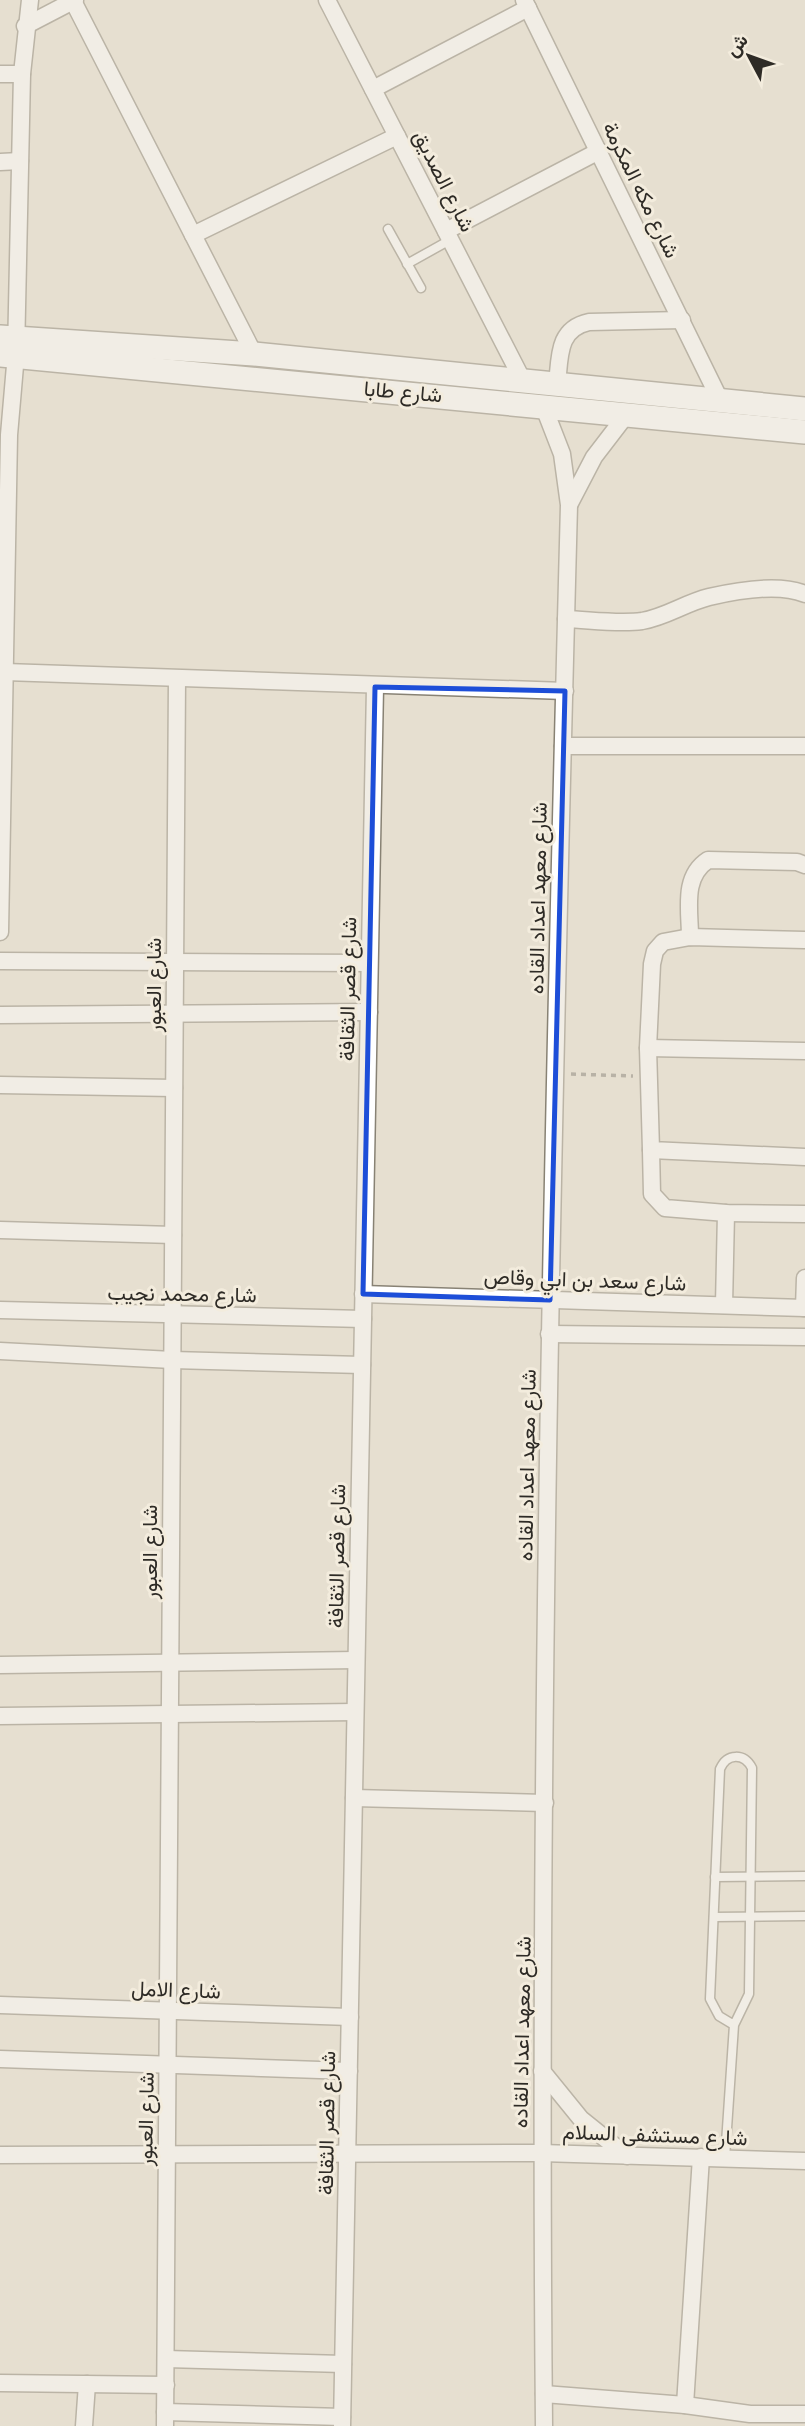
<svg xmlns="http://www.w3.org/2000/svg" width="805" height="2426" viewBox="0 0 805 2426" font-family="Mulish,Vazirmatn,sans-serif">
<rect width="100%" height="100%" fill="#e6dfd0"/>
<g fill="none" stroke-linecap="round" stroke-linejoin="round">
<defs>
<g id="lane">
<path d="M 388,229 L 421,288"/>
<path d="M 407,264 L 450,240"/>
<path d="M 715,1877 L 805,1876"/>
<path d="M 714,1917 L 805,1916"/>
<path d="M 725,2158 L 734,2025 L 749,1994 L 752,1768 C 744,1753 727,1753 720,1769 L 710,1999 L 719,2016 L 734,2025"/>
</g>
<g id="street">
<path d="M 327,0 L 523,381"/>
<path d="M 524,0 L 720,400"/>
<path d="M 73,1 L 254,354"/>
<path d="M 25,26 L 75,0"/>
<path d="M 0,74 L 22,74"/>
<path d="M 373,89 L 528,8"/>
<path d="M 0,162 L 20,161"/>
<path d="M 446,231 L 599,151"/>
<path d="M 193,235 L 397,136"/>
<path d="M 557,385 C 560,357 557,329 589,322 L 682,320"/>
<path d="M 543,405 L 562,454 L 569,505 C 552,1145 538,1786 544,2426"/>
<path d="M 570,503 L 594,457 L 627,414"/>
<path d="M 566,619 C 591,620 618,624 642,621 C 666,617 685,603 709,597 C 735,591 779,583 805,594"/>
<path d="M 5,672 L 565,691"/>
<path d="M 563,746 L 805,746"/>
<path d="M 0,932 L 9,435 L 16,354 L 22,74 L 30,0"/>
<path d="M 690,937 C 690,910 682,877 708,860 L 797,862 L 805,865"/>
<path d="M 805,940 L 690,937 L 663,942 L 655,951 L 652,964 L 648,1048 L 651,1150 L 805,1157"/>
<path d="M 0,961 L 369,963"/>
<path d="M 0,1015 L 369,1012"/>
<path d="M 648,1048 L 805,1051"/>
<path d="M 0,1085 L 174,1088"/>
<path d="M 651,1150 L 652,1194 L 665,1208 L 726,1213 L 805,1214"/>
<path d="M 0,1230 L 173,1235"/>
<path d="M 363,1294 L 805,1308"/>
<path d="M 724,1305 L 726,1213"/>
<path d="M 804,1308 L 805,1278"/>
<path d="M 0,1310 L 363,1319"/>
<path d="M 549,1334 L 805,1337"/>
<path d="M 0,1351 L 172,1360 L 362,1365"/>
<path d="M 0,1665 L 356,1660"/>
<path d="M 0,1716 L 355,1712"/>
<path d="M 354,1798 L 545,1803"/>
<path d="M 0,2005 L 350,2017"/>
<path d="M 0,2059 L 349,2071"/>
<path d="M 542,2071 L 581,2119 L 627,2156"/>
<path d="M 0,2155 L 541,2153 L 805,2161"/>
<path d="M 166,2359 L 343,2364"/>
<path d="M 0,2383 L 166,2385"/>
<path d="M 544,2394 L 685,2405 L 750,2414 L 805,2414"/>
<path d="M 685,2405 L 701,2157"/>
<path d="M 165,2412 L 342,2417"/>
<path d="M 84,2426 L 87,2384"/>
<path d="M 165,2426 L 177,679"/>
<path d="M 342,2426 L 375,687"/>
</g>
<g id="secondary">
<path d="M 0,337 L 254,354 L 805,409"/>
<path d="M 0,355 L 805,432"/>
</g>
</defs>
<!-- lane casing -->
<use href="#lane" stroke="#888274" stroke-width="11"/>
<!-- street casing -->
<use href="#street" stroke="#888274" stroke-width="19"/>
<!-- secondary casing -->
<use href="#secondary" stroke="#888274" stroke-width="26"/>
<!-- path -->
<path stroke="#827d73" stroke-width="3.5" stroke-dasharray="5 5" stroke-linecap="butt" d="M 571,1074 L 633,1076"/>
<!-- lane -->
<use href="#lane" stroke="#fff" stroke-width="8"/>
<!-- street -->
<use href="#street" stroke="#fff" stroke-width="16"/>
<!-- secondary -->
<use href="#secondary" stroke="#fff" stroke-width="23"/>
</g>
<!-- marked area -->
<path d="M0 0H805V2426H0ZM 375,687 L 565,691 L 550,1300 L 363,1294 Z" fill="#e6dfd0" fill-opacity=".55" fill-rule="evenodd"/>
<path fill="none" stroke="#1d4ed8" stroke-width="5" stroke-linejoin="round" d="M 375,687 L 565,691 L 550,1300 L 363,1294 Z"/>
<g text-anchor="middle" stroke-width="6" stroke-linejoin="round" paint-order="stroke">
<!-- street labels -->
<g font-size="21" fill="#2e2b26" stroke="#f3ecdd">
<text transform="translate(444 181) rotate(63)" y="7">شارع الصديق</text>
<text transform="translate(641 190) rotate(64)" y="7">شارع مكه المكرمة</text>
<text transform="translate(403 392) rotate(5)" y="7">شارع طابا</text>
<text transform="translate(538 898) rotate(-89)" y="7">شارع معهد اعداد القاده</text>
<text transform="translate(154 985) rotate(-90)" y="7">شارع العبور</text>
<text transform="translate(348 989) rotate(-89)" y="7">شارع قصر الثقافة</text>
<text transform="translate(585 1280) rotate(2)" y="7">شارع سعد بن ابي وقاص</text>
<text transform="translate(182 1294) rotate(1)" y="7">شارع محمد نجيب</text>
<text transform="translate(527 1465) rotate(-89)" y="7">شارع معهد اعداد القاده</text>
<text transform="translate(150 1552) rotate(-90)" y="7">شارع العبور</text>
<text transform="translate(337 1556) rotate(-89)" y="7">شارع قصر الثقافة</text>
<text transform="translate(176 1990) rotate(2)" y="7">شارع الامل</text>
<text transform="translate(522 2032) rotate(-89)" y="7">شارع معهد اعداد القاده</text>
<text transform="translate(146 2119) rotate(-89)" y="7">شارع العبور</text>
<text transform="translate(327 2123) rotate(-89)" y="7">شارع قصر الثقافة</text>
<text transform="translate(655 2135) rotate(2)" y="7">شارع مستشفى السلام</text>
</g>
</g>
<!-- north arrow -->
<g transform="translate(749 56) rotate(311)" stroke="#f3ecdd" stroke-width="5" paint-order="stroke">
<path d="M0-5L12 26L0 18L-12 26Z" fill="#2e2b26"/>
<text y="-10" font-size="19" font-weight="bold" text-anchor="middle" fill="#2e2b26">ش</text>
</g>
</svg>
